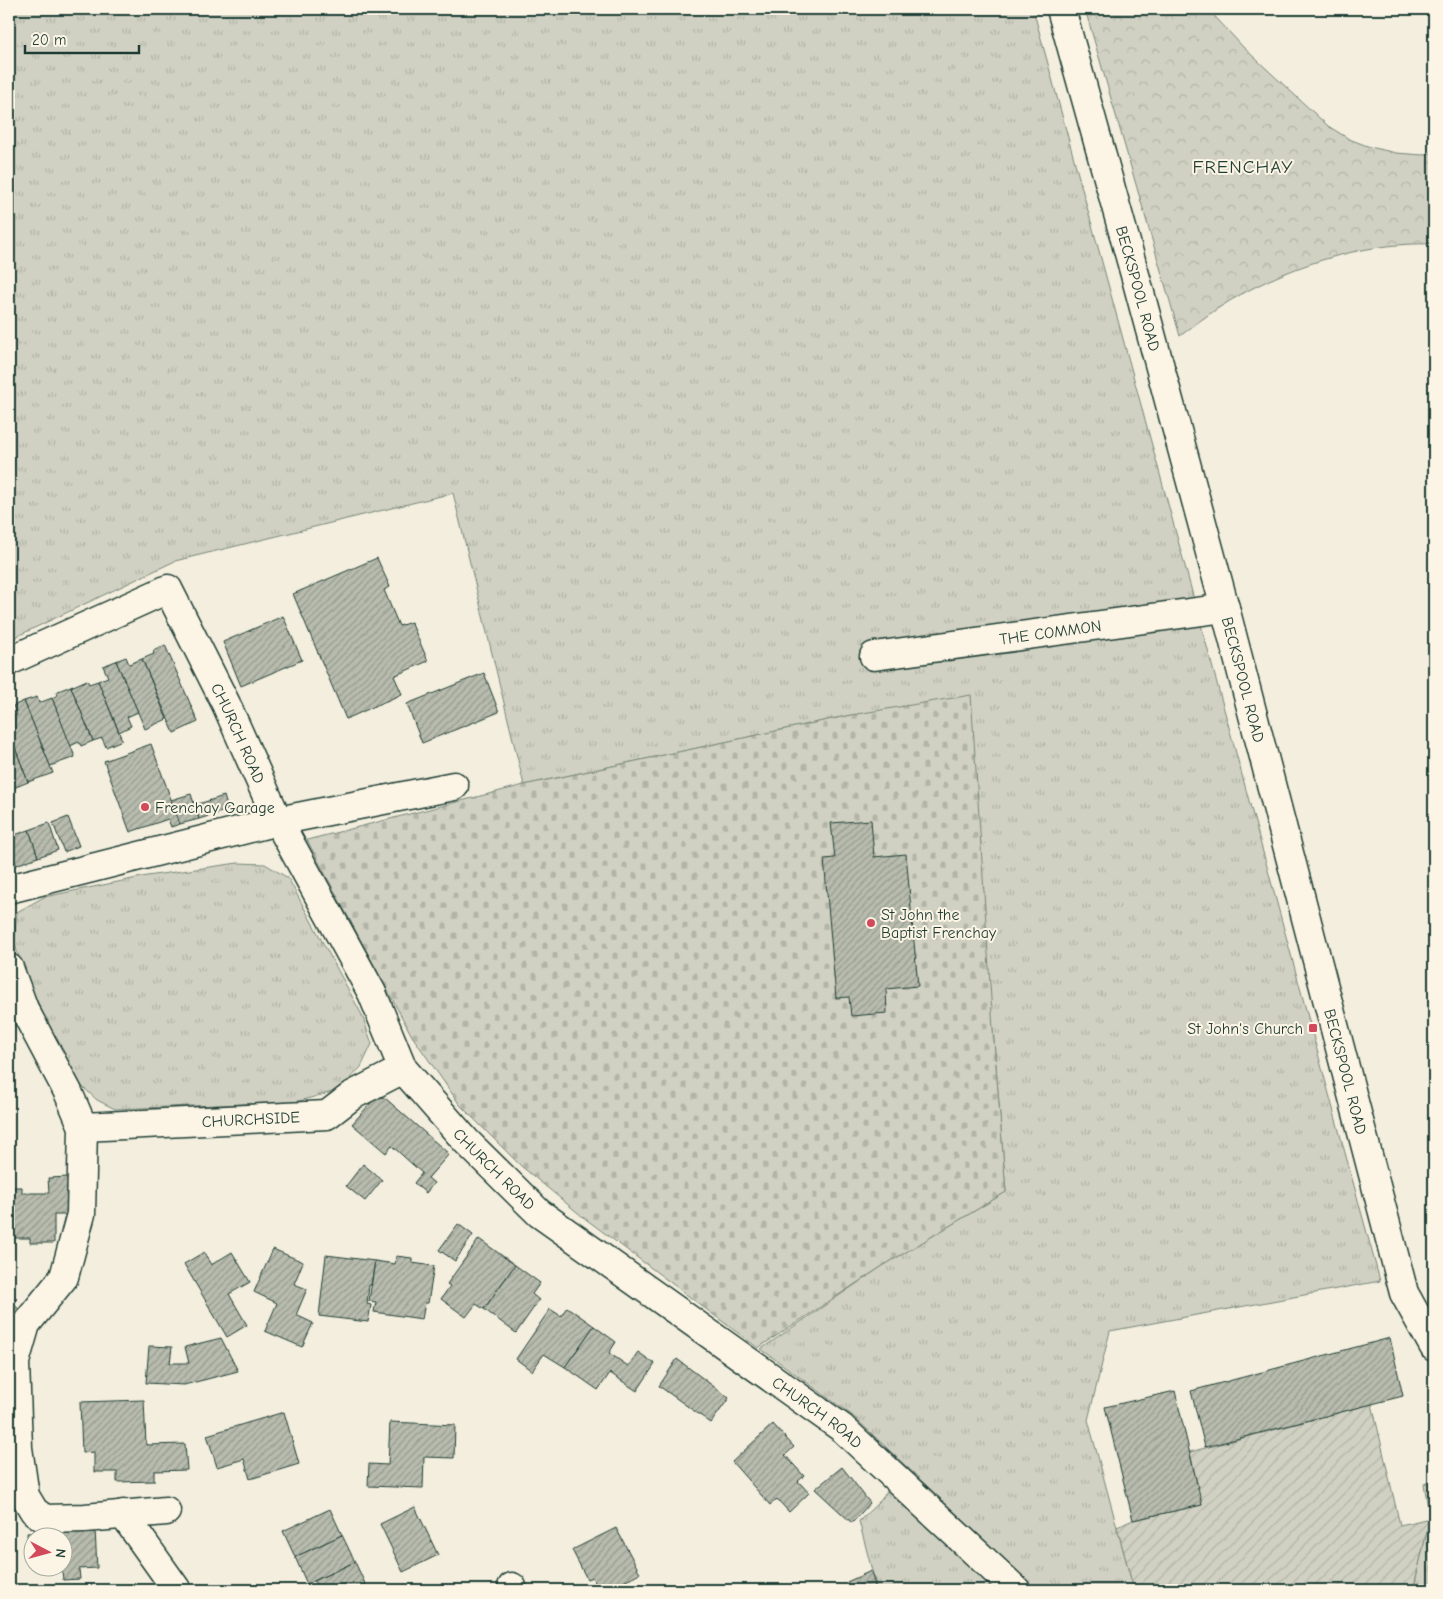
<svg xmlns="http://www.w3.org/2000/svg" width="1443" height="1599" viewBox="0 0 1443 1599" font-family="'Comic Neue',sans-serif">
<defs>
<pattern id="grass-tufts" width="24" height="20" patternUnits="userSpaceOnUse" patternTransform="scale(1.25)"><rect width="24" height="20" fill="#d0d1c2"/><path d="M3 7l-1-3M5 7V3M7 7l1-3M15 17l-1-3M17 17v-4M19 17l1-3" fill="none" stroke="#b2b4a7"/></pattern>
<pattern id="forest-crowns" width="20" height="18" patternUnits="userSpaceOnUse" patternTransform="scale(1.25)"><rect width="20" height="18" fill="#d0d1c2"/><path d="M2 6a3 3 0 1 1 6 0M12 15a3 3 0 1 1 6 0" fill="none" stroke="#b2b4a7"/></pattern>
<pattern id="cemetery-stones" width="16" height="16" patternUnits="userSpaceOnUse" patternTransform="scale(1.25)"><rect width="16" height="16" fill="#d0d1c2"/><path d="M2 7V4a2 2 0 0 1 4 0v3zM10 15v-3a2 2 0 0 1 4 0v3z" fill="#b2b4a7"/></pattern>
<pattern id="garden-furrows" width="10" height="10" patternUnits="userSpaceOnUse" patternTransform="scale(1.25)"><rect width="10" height="10" fill="#d0d1c2"/><path d="M-1 1l2-2M0 10L10 0M9 11l2-2" fill="none" stroke="#b2b4a7"/></pattern>
<pattern id="building-hatch" width="6" height="6" patternUnits="userSpaceOnUse" patternTransform="scale(1.25)"><rect width="6" height="6" fill="#b8bcae"/><path d="M-1 1l2-2M0 6l6-6M5 7l2-2" fill="none" stroke="#959a8e"/></pattern>
</defs>
<rect width="100%" height="100%" fill="#f3eede"/>
<filter id="ink" filterUnits="userSpaceOnUse"><feTurbulence type="fractalNoise" baseFrequency=".02" numOctaves="2"/><feDisplacementMap in="SourceGraphic" scale="10" xChannelSelector="R" yChannelSelector="G"/><feConvolveMatrix kernelMatrix="1 2 1 2 8 2 1 2 1" color-interpolation-filters="sRGB"/></filter>
<g filter="url(#ink)">
<!-- grass -->
<g fill="url(#grass-tufts)" stroke="#78877b">
<path d="M 14,9 L 1033,9 L 1380,1281 L 1110,1331 L 1088,1420 L 1134,1590 L 1037,1590 L 853,1416 L 761,1349 L 881,1267 L 1006,1192 L 993,1029 L 851,715 L 524,785 L 453,493 L 175,561 L 9,640 L 9,13 Z"/>
<path d="M 238,863 L 265,864 L 288,878 L 362,1015 L 372,1044 L 361,1067 L 340,1090 L 295,1102 L 115,1109 L 97,1100 L 72,1077 L 25,975 L 14,942 L 17,912 L 44,897 L 147,876 Z"/>
<path d="M 1434,1480 L 1434,1590 L 1413,1590 L 1430,1518 L 1424,1484 Z"/>
<path d="M 890,1487 L 995,1590 L 877,1590 L 859,1521 L 881,1500 Z"/>
</g>
<!-- forest -->
<path fill="url(#forest-crowns)" stroke="#78877b" d="M 1085,9 L 1208,9 L 1243,47 L 1328,126 L 1349,139 L 1370,147 L 1396,153 L 1423,155 L 1434,152 L 1434,244 C 1363,241 1280,268 1220,307 C 1206,316 1193,326 1180,336 Z"/>
<!-- cemetery -->
<path fill="url(#cemetery-stones)" stroke="#78877b" d="M 971,695 L 993,1029 L 1006,1192 L 881,1267 L 758,1348 L 583,1217 L 521,1166 L 460,1105 L 412,1036 L 307,840 L 524,785 L 851,715 Z"/>
<!-- garden -->
<path fill="url(#garden-furrows)" stroke="#78877b" d="M 1372,1404 L 1400,1525 L 1430,1518 L 1413,1590 L 1134,1590 L 1117,1527 L 1133,1520 L 1202,1505 L 1190,1452 Z"/>
<!-- building -->
<g fill="url(#building-hatch)" stroke="#1f3d34">
<path d="M 377,558 L 390,587 L 384,590 L 399,626 L 411,622 L 428,661 L 394,676 L 402,694 L 346,719 L 293,594 Z"/>
<path d="M 283,616 L 302,660 L 241,686 L 223,642 Z"/>
<path d="M 165,645 L 198,722 L 174,733 L 142,659 L 154,654 L 153,651 Z"/>
<path d="M 126,657 L 129,664 L 142,659 L 167,719 L 145,729 L 116,661 Z"/>
<path d="M 116,661 L 138,712 L 127,717 L 131,726 L 119,732 L 98,681 L 108,677 L 103,666 Z"/>
<path d="M 484,673 L 499,712 L 422,743 L 407,704 Z"/>
<path d="M 87,680 L 89,684 L 98,681 L 122,740 L 106,747 L 102,738 L 93,741 L 71,687 Z"/>
<path d="M 73,685 L 71,687 L 93,741 L 81,746 L 79,742 L 70,746 L 52,698 L 58,695 L 56,692 Z"/>
<path d="M 37,697 L 39,703 L 52,698 L 75,757 L 50,766 L 24,701 Z"/>
<path d="M 24,701 L 53,773 L 28,782 L 9,732 L 9,718 L 17,715 L 13,706 Z"/>
<path d="M 9,732 L 28,782 L 11,789 L 9,784 Z"/>
<path d="M 151,744 L 180,824 L 171,827 L 168,819 L 130,832 L 104,761 Z"/>
<path d="M 191,794 L 199,819 L 180,824 L 171,800 Z"/>
<path d="M 224,796 L 228,810 L 199,819 L 195,805 Z"/>
<path d="M 68,817 L 79,846 L 64,852 L 53,823 Z"/>
<path d="M 871,820 L 874,857 L 906,854 L 918,986 L 886,989 L 887,1013 L 851,1016 L 849,997 L 836,998 L 824,859 L 835,858 L 831,823 Z"/>
<path d="M 49,823 L 58,850 L 38,857 L 29,830 Z"/>
<path d="M 29,830 L 38,857 L 16,865 L 9,845 L 9,837 Z"/>
<path d="M 9,845 L 16,865 L 9,867 Z"/>
<path d="M 376,1097 L 385,1098 L 449,1154 L 428,1178 L 434,1183 L 426,1193 L 414,1183 L 422,1173 L 392,1146 L 386,1153 L 352,1124 Z"/>
<path d="M 363,1164 L 382,1180 L 365,1201 L 346,1186 Z"/>
<path d="M 69,1177 L 69,1215 L 54,1215 L 54,1243 L 30,1243 L 30,1238 L 9,1238 L 9,1187 L 22,1187 L 22,1193 L 49,1193 L 48,1178 Z"/>
<path d="M 458,1224 L 473,1235 L 455,1261 L 439,1250 Z"/>
<path d="M 479,1239 L 515,1265 L 484,1309 L 476,1304 L 466,1317 L 441,1299 L 450,1286 L 447,1284 Z"/>
<path d="M 273,1249 L 303,1262 L 294,1284 L 307,1289 L 296,1315 L 313,1323 L 302,1347 L 265,1331 L 277,1303 L 254,1292 Z"/>
<path d="M 204,1252 L 211,1265 L 232,1252 L 250,1282 L 229,1294 L 247,1325 L 227,1337 L 184,1264 Z"/>
<path d="M 326,1255 L 375,1261 L 371,1285 L 369,1285 L 367,1304 L 371,1305 L 368,1322 L 319,1316 Z"/>
<path d="M 396,1256 L 412,1258 L 412,1263 L 434,1266 L 428,1303 L 425,1303 L 422,1319 L 374,1312 L 376,1302 L 369,1301 L 375,1261 L 395,1264 Z"/>
<path d="M 515,1265 L 540,1283 L 532,1294 L 539,1300 L 516,1333 L 484,1309 Z"/>
<path d="M 10,1292 L 17,1299 L 13,1303 L 23,1314 L 9,1327 L 9,1293 Z"/>
<path d="M 567,1307 L 594,1326 L 565,1367 L 544,1354 L 532,1371 L 516,1359 L 550,1309 L 561,1316 Z"/>
<path d="M 594,1326 L 616,1342 L 609,1353 L 628,1366 L 638,1352 L 655,1364 L 637,1391 L 610,1373 L 598,1390 L 565,1367 Z"/>
<path d="M 221,1338 L 238,1371 L 184,1385 L 146,1383 L 149,1346 L 172,1347 L 170,1363 L 189,1363 L 185,1347 Z"/>
<path d="M 1390,1338 L 1403,1396 L 1205,1447 L 1191,1391 Z"/>
<path d="M 677,1359 L 729,1398 L 711,1423 L 659,1386 Z"/>
<path d="M 1175,1391 L 1202,1505 L 1133,1520 L 1105,1407 Z"/>
<path d="M 144,1400 L 146,1445 L 185,1444 L 187,1470 L 154,1471 L 154,1481 L 117,1482 L 117,1472 L 94,1472 L 94,1452 L 82,1453 L 80,1402 Z"/>
<path d="M 284,1412 L 299,1464 L 250,1479 L 244,1459 L 217,1467 L 207,1435 Z"/>
<path d="M 390,1422 L 455,1425 L 454,1458 L 424,1457 L 423,1488 L 368,1486 L 369,1464 L 388,1465 Z"/>
<path d="M 773,1424 L 794,1447 L 785,1455 L 804,1476 L 798,1481 L 809,1493 L 789,1512 L 777,1499 L 770,1505 L 732,1462 Z"/>
<path d="M 842,1467 L 870,1503 L 852,1523 L 815,1489 Z"/>
<path d="M 415,1507 L 438,1555 L 403,1572 L 380,1524 Z"/>
<path d="M 330,1509 L 342,1535 L 295,1557 L 283,1531 Z"/>
<path d="M 616,1528 L 640,1573 L 606,1590 L 599,1590 L 592,1577 L 587,1579 L 572,1550 Z"/>
<path d="M 95,1529 L 97,1568 L 79,1569 L 80,1579 L 63,1580 L 62,1570 L 42,1571 L 42,1566 L 62,1566 L 62,1536 L 32,1536 L 32,1560 L 29,1560 L 27,1533 Z"/>
<path d="M 342,1535 L 355,1562 L 307,1584 L 295,1557 Z"/>
<path d="M 355,1562 L 368,1590 L 318,1590 L 314,1581 Z"/>
<path d="M 871,1571 L 876,1590 L 849,1590 L 847,1582 Z"/>
<path d="M 614,1589 L 651,1590 L 614,1590 Z"/>
</g>
<g fill="none" stroke-linecap="round" stroke-linejoin="round">
<defs>
<g id="minor">
<path id="s1" d="M 874,656 L 1225,608"/>
<path id="s2" d="M 9,661 L 168,589 L 226,704 L 278,821 L 372,993 L 403,1069 L 466,1141 L 539,1213 L 842,1428 L 1016,1590"/>
<path d="M 9,889 L 278,821 L 454,786"/>
<path d="M 9,968 L 24,1009 L 68,1092 L 83,1127 L 81,1214 L 64,1277 L 26,1324 L 15,1362 L 18,1448 L 25,1496 L 34,1511 L 45,1519 L 85,1518 L 166,1511"/>
<path id="s3" d="M 83,1127 L 327,1115 L 353,1095 L 403,1069"/>
<path d="M 123,1514 L 177,1590"/>
<path d="M 512,1587 L 513,1590"/>
</g>
<g id="tertiary">
<path id="s4" d="M 1061,9 L 1137,282 L 1225,608 L 1404,1293 L 1434,1347"/>
</g>
</defs>
<!-- minor casing -->
<use href="#minor" stroke="#1f3d34" stroke-width="31"/>
<!-- tertiary casing -->
<use href="#tertiary" stroke="#1f3d34" stroke-width="31"/>
<!-- minor -->
<use href="#minor" stroke="#fcf5e5" stroke-width="28"/>
<!-- tertiary -->
<use href="#tertiary" stroke="#fcf5e5" stroke-width="28"/>
</g>
</g>
<!-- markers -->
<g fill="#d1495b" stroke="#fcf5e5" stroke-width="2">
<circle cx="145" cy="807" r="5"/>
<circle cx="871" cy="923" r="5"/>
<rect x="1308" y="1023" width="10" height="10" rx="2.5"/>
</g>
<g text-anchor="middle" stroke-width="4" stroke-linejoin="round" paint-order="stroke">
<!-- street labels -->
<g font-size="16" fill="#1f3d34" stroke="#fcf5e5">
<text dy="6" stroke="none"><textPath href="#s4" startOffset="290">BECKSPOOL ROAD</textPath></text>
<text dy="6" stroke="none"><textPath href="#s1" startOffset="178">THE COMMON</textPath></text>
<text dy="6" stroke="none"><textPath href="#s4" startOffset="695">BECKSPOOL ROAD</textPath></text>
<text dy="6" stroke="none"><textPath href="#s2" startOffset="335">CHURCH ROAD</textPath></text>
<text dy="6" stroke="none"><textPath href="#s4" startOffset="1100">BECKSPOOL ROAD</textPath></text>
<text dy="6" stroke="none"><textPath href="#s3" startOffset="168">CHURCHSIDE</textPath></text>
<text dy="6" stroke="none"><textPath href="#s2" startOffset="845">CHURCH ROAD</textPath></text>
<text dy="6" stroke="none"><textPath href="#s2" startOffset="1250">CHURCH ROAD</textPath></text>
</g>
<!-- poi labels -->
<g font-size="16" fill="#1f3d34" stroke="#fcf5e5" text-anchor="start">
<text x="155" y="813">Frenchay Garage</text>
<text x="881" y="920">St John the<tspan x="881" dy="18">Baptist Frenchay</tspan></text>
<text x="1303" y="1034" text-anchor="end">St John's Church</text>
</g>
<!-- quarter labels -->
<g font-size="19" letter-spacing="1" fill="#1f3d34" stroke="#fcf5e5">
<text x="1243" y="173">FRENCHAY</text>
</g>
</g>
<!-- margin -->
<rect width="1443" height="1599" fill="none" stroke="#fcf5e5" stroke-width="30"/>
<rect x="15" y="15" width="1413" height="1569" fill="none" stroke="#1f3d34" stroke-width="2" filter="url(#ink)"/>
<!-- north arrow -->
<g transform="translate(48 1552) rotate(96)"><circle r="24" fill="#fcf5e5" stroke="#a4ab9e"/>
<path d="M0-4L9 19L0 12L-9 19Z" fill="#d1495b"/>
<text y="-8" font-size="14" font-weight="bold" text-anchor="middle" fill="#1f3d34">N</text>
</g>
<!-- scale -->
<path d="M25 45v8h114v-8" fill="none" stroke="#1f3d34" stroke-width="2.5"/>
<text x="32" y="45" font-size="15" fill="#1f3d34" stroke="#fcf5e5" stroke-width="4" paint-order="stroke">20 m</text>
</svg>
